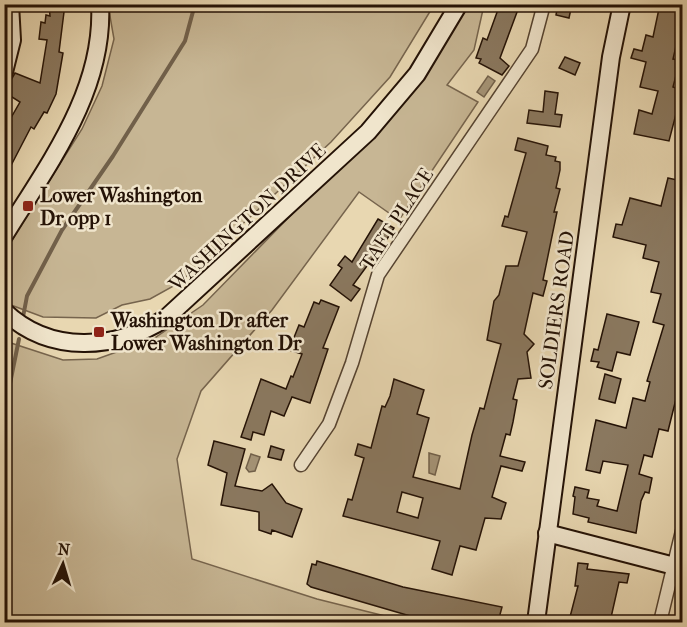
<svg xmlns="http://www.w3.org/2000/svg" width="687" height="627" viewBox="0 0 687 627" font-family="'IM FELL French Canon',serif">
<rect width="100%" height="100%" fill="#e8d7b1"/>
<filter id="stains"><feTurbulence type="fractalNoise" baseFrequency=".00333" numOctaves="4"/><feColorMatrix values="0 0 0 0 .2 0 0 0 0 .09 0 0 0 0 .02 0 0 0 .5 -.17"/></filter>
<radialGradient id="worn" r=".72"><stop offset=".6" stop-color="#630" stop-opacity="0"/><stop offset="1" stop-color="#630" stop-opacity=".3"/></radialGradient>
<!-- green -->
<g fill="#c7b694" stroke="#76644d" stroke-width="1.5">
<path d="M 108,5 L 108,4 L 434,5 L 390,77 L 331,142 L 179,283 L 150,299 L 122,305 L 96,318 L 43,317 L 11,305 L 5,299 L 5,251 L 82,129 L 102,86 L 114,39 Z"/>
<path d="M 467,5 L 484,5 L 474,50 L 447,85 L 478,102 L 399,220 L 359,192 L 272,310 L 201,391 L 177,459 L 192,559 L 317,599 L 409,622 L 5,622 L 4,338 L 8,342 L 63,360 L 97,359 L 153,339 L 203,305 L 332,173 Z"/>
</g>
<!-- water -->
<g fill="#a59477" stroke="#71604a" stroke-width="1.5">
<path d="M 488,76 L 495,81 L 484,97 L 477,92 Z"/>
<path d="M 429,453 L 440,456 L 435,475 L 429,473 Z"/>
<path d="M 251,454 L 260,457 L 255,471 L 249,472 L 246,468 Z"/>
</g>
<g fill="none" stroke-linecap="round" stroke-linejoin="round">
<!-- stream -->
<g stroke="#71604a" stroke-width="4">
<path d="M 23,317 L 27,296 L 62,230 L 113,156 L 185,41 L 195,4"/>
<path d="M 4,413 L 19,339"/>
</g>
</g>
<!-- building -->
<g fill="#8a785f" stroke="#241206" stroke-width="1.5" fill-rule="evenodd">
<path d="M 49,4 L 65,4 L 59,52 L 63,53 L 56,94 L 47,113 L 44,112 L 34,129 L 31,127 L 4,179 L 4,130 L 20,102 L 4,92 L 15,73 L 40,83 L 47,40 L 39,39 L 41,22 L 45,23 L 46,15 L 50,16 Z"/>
<path d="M 500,4 L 520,4 L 500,58 L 509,66 L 502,75 L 479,63 L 481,59 L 476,58 L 483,38 L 487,40 Z"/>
<path d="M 558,4 L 572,4 L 569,18 L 556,15 Z"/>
<path d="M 660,4 L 682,4 L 682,20 L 673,59 L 680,60 L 673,87 L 682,90 L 682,116 L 676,114 L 669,141 L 634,134 L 639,110 L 652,114 L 658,91 L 640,87 L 646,62 L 631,58 L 634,49 L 642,51 L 646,35 L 653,37 Z"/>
<path d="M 565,57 L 580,63 L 575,75 L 559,68 Z"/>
<path d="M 545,91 L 558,93 L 555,114 L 562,115 L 560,127 L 527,123 L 529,110 L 543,112 Z"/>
<path d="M 518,138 L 548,146 L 546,155 L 556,157 L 555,161 L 560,162 L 560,170 L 556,188 L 560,189 L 554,212 L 557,212 L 543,280 L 547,281 L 543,296 L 533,293 L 524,334 L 534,344 L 527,352 L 531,378 L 518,379 L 513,399 L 517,400 L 513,422 L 510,435 L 506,434 L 500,456 L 525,462 L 522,471 L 501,466 L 492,497 L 506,503 L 501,519 L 485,518 L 476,550 L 460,546 L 452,575 L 432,569 L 440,541 L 343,516 L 348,499 L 352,500 L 364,458 L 355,455 L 358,444 L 371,448 L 382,406 L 385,407 L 390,396 L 394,379 L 424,390 L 417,414 L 429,418 L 413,477 L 460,489 L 472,435 L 480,408 L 484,409 L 501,344 L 487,340 L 494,301 L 499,295 L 506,266 L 518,266 L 527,232 L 502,226 L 505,216 L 508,217 L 526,153 L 515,150 ZM 402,492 L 423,498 L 418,518 L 397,512 Z"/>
<path d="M 668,178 L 682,181 L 682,383 L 680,383 L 668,431 L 659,429 L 652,457 L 644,455 L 639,474 L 652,478 L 649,493 L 645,492 L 641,501 L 636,533 L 588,522 L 589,518 L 573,514 L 575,497 L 573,496 L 575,487 L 589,490 L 587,498 L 599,500 L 597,506 L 617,511 L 628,465 L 603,461 L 600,473 L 586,470 L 593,434 L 596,420 L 626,428 L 633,398 L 645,401 L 650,382 L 647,381 L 664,325 L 653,322 L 661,294 L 651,292 L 659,262 L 643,258 L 646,245 L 613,237 L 616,224 L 622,225 L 630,198 L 661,206 Z"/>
<path d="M 378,219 L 394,228 L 380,250 L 384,252 L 377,262 L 372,259 L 353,285 L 360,289 L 351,301 L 330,285 L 342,268 L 338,265 L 345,256 L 352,262 Z"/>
<path d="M 321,300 L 339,307 L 323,348 L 328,349 L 310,403 L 292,397 L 284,416 L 271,411 L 264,435 L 253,432 L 251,440 L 241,437 L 261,379 L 286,389 L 291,376 L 293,377 L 302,354 L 289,350 L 299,325 L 304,327 L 314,302 L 319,304 Z"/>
<path d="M 607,314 L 639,322 L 630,355 L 617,352 L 612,371 L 597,367 L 599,362 L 591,361 L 594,349 L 598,350 Z"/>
<path d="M 605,374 L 621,379 L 615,403 L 599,399 Z"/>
<path d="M 214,441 L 245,449 L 235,486 L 262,491 L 272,484 L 286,503 L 302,509 L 292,537 L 272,530 L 271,534 L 259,530 L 259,512 L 221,505 L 227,473 L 208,465 Z"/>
<path d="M 271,446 L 284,450 L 281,460 L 268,457 Z"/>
<path d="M 317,561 L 403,587 L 502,607 L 498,622 L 443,622 L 417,618 L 311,587 L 307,584 L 312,564 L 316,565 Z"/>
<path d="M 578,563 L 588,564 L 587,569 L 629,574 L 627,583 L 619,582 L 610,622 L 591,622 L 570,617 L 578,586 L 575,586 Z"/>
</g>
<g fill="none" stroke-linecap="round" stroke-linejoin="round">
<defs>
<g id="street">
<path d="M 301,465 L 329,424 L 352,363 L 378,275 L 532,49 L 544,4"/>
<path d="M 660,622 L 682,531"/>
</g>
<g id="secondary">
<path d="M 4,72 L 12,40 L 10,4"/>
<path d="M 4,236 C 47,166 105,91 100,4"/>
<path d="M 4,311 C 50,355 116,350 166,318 L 368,132 L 417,74 L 459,4"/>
<path d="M 547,533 L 682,568"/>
<path d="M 536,622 L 611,57 L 622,4"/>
</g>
</defs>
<!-- street casing -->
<use href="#street" stroke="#554331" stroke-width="15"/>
<!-- secondary casing -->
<use href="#secondary" stroke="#241206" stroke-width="20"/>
<!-- street -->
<use href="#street" stroke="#f0e5cc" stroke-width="12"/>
<!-- secondary -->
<use href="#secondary" stroke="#f0e5cc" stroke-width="16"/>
</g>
<!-- markers -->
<g fill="#8f2418" stroke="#f0e5cc" stroke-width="2">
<rect x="22" y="200" width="12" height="12" rx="3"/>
<rect x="93" y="326" width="12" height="12" rx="3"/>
</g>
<g text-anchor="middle" stroke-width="5" stroke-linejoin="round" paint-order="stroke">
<!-- poi labels -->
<g font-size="20" font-weight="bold" fill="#241206" stroke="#f0e5cc" text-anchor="start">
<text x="40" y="202">Lower Washington<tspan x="40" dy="23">Dr opp 1</tspan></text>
<text x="111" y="327">Washington Dr after<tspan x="111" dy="23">Lower Washington Dr</tspan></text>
</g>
<!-- street labels -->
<g font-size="20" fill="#241206" stroke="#f0e5cc">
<text transform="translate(247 217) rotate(-43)" y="7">WASHINGTON DRIVE</text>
<text transform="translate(396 219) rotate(-57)" y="7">TAFT PLACE</text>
<text transform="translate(556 310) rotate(-82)" y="7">SOLDIERS ROAD</text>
</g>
</g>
<!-- margin -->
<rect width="687" height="627" fill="none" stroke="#e8d7b1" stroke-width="24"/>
<rect x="6" y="6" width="675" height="615" fill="none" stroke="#241206" stroke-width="3"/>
<rect x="12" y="12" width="663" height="603" fill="none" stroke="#241206" stroke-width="1.5"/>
<!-- north arrow -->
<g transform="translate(63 564) rotate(4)" stroke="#f0e5cc" stroke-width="4.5" paint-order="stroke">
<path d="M0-4.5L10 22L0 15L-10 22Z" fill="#241206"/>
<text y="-9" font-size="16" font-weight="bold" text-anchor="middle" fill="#241206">N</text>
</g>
<rect width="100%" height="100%" filter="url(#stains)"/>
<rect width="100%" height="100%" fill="url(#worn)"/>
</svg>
